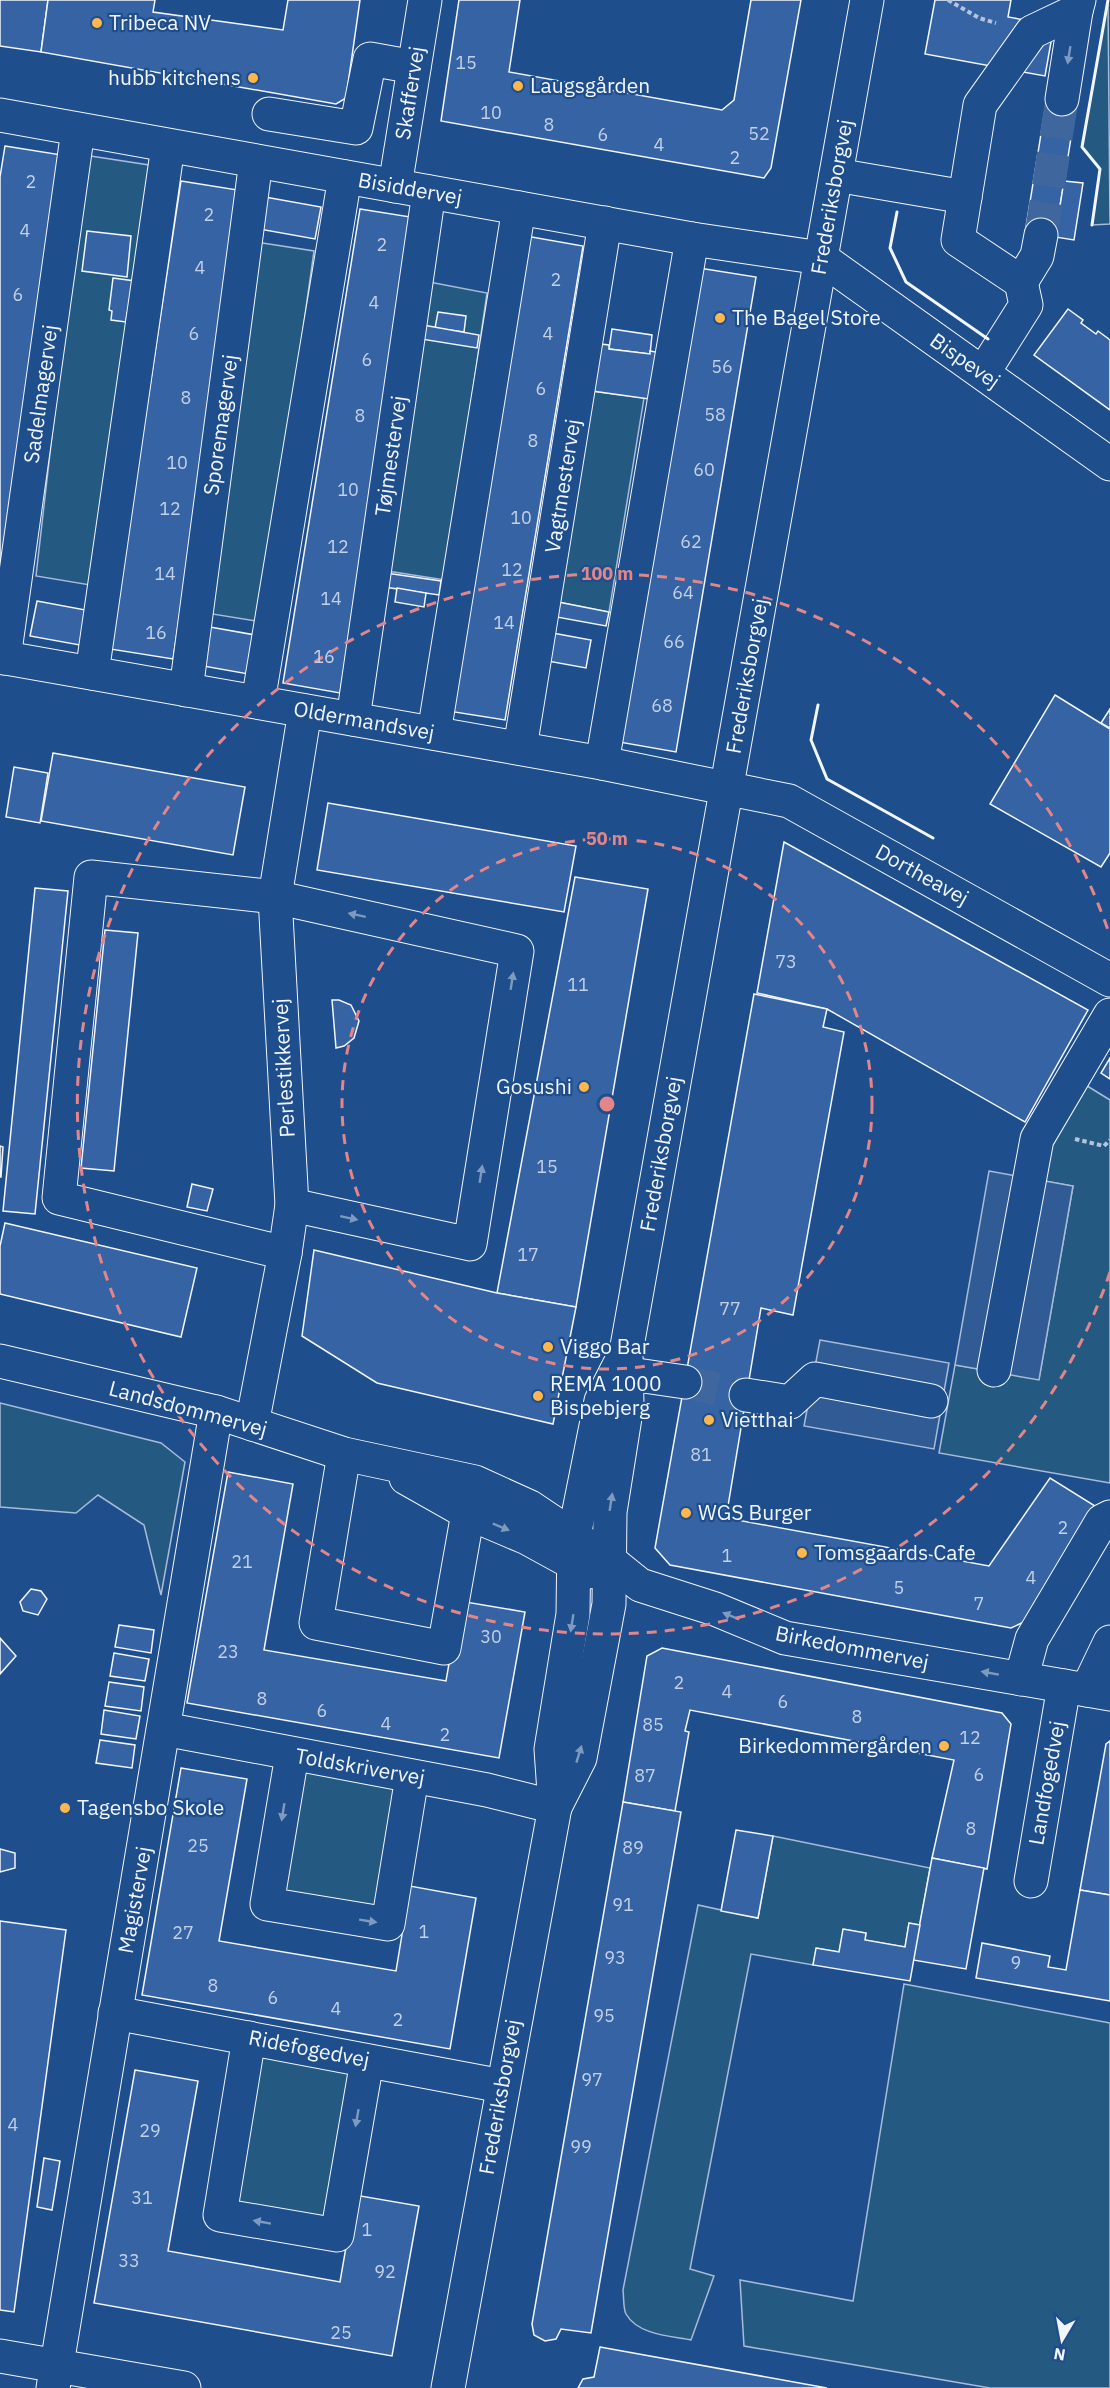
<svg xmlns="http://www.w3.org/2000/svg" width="1110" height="2388" viewBox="0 0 1110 2388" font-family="'IBM Plex Sans',sans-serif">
<rect width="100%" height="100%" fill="#1f4e8c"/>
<!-- green -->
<g fill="#245a82" stroke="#a8bbd7" stroke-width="1.5">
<path d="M 1108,0 L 1110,224 L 1092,225 L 1100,169 L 1082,147 Z"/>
<path d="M 84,155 L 149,165 L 90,585 L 36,576 Z"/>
<path d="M 256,242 L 314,251 L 262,622 L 206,613 Z"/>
<path d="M 424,281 L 487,293 L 445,580 L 381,570 Z"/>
<path d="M 585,390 L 644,398 L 609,612 L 553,601 Z"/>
<path d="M 1084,1084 L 1110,1100 L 1110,1483 L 939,1453 L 955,1365 L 1039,1379 L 1073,1186 L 1039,1180 L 1045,1152 Z"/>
<path d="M 0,1403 L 161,1443 L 185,1462 L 161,1595 L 144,1525 L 98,1495 L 76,1513 L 0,1507 Z"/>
<path d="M 301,1771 L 401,1788 L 381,1916 L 279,1899 Z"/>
<path d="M 773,1836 L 930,1868 L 920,1925 L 909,1923 L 905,1947 L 865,1940 L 866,1933 L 844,1929 L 839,1952 L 817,1948 L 813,1965 L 751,1954 L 690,2269 L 714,2276 L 691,2340 C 671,2336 638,2335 626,2314 C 623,2308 624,2297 623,2290 L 698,1905 L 758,1918 Z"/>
<path d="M 904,1984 L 1110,2023 L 1110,2388 L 990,2388 L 744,2346 L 740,2280 L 853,2301 Z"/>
<path d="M 261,2056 L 354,2073 L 326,2227 L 233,2212 Z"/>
</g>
<!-- parking -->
<g fill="#305b95" stroke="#a8bbd7" stroke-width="1.5">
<path d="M 989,1171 L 1073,1186 L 1039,1380 L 955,1365 Z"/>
<path d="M 820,1340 L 949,1363 L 934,1449 L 804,1426 Z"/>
</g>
<!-- building -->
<g fill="#3563a3" stroke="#f2f6ff" stroke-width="1.5">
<path d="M 0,0 L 48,0 L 41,52 L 0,46 Z"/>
<path d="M 48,0 L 155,0 L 153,12 L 283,30 L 288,0 L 360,0 L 346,98 L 336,104 L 41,52 Z"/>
<path d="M 459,0 L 520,0 L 509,72 L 722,110 L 734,100 L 751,0 L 801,0 L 771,168 L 764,178 L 441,121 Z"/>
<path d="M 935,0 L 1011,0 L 1008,17 L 1054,25 L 1045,76 L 925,54 Z"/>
<path d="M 1047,97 L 1077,101 L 1055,237 L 1025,233 Z"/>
<path d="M 5,146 L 68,156 L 0,606 L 0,177 Z"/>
<path d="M 181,181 L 244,191 L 173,659 L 110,649 Z"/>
<path d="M 1064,181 L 1083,183 L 1074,240 L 1055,237 Z"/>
<path d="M 265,197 L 321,207 L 315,239 L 259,229 Z"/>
<path d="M 360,209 L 417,218 L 340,693 L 283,683 Z"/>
<path d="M 87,231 L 131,236 L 127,277 L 82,271 Z"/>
<path d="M 526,236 L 583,246 L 505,720 L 448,711 Z"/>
<path d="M 699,268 L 756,277 L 676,752 L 619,742 Z"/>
<path d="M 113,278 L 135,281 L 131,313 L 127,313 L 126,322 L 111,320 L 112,311 L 109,310 Z"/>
<path d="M 1068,309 L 1083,320 L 1081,323 L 1096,334 L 1098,331 L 1110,340 L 1110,410 L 1034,355 Z"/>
<path d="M 438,312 L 466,316 L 464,332 L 435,328 Z"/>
<path d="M 423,325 L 479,335 L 477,348 L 421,339 Z"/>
<path d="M 612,329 L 652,335 L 650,354 L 609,349 Z"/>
<path d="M 592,343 L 609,345 L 609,349 L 650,354 L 650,351 L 656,352 L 649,399 L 585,390 Z"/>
<path d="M 386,573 L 441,581 L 439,595 L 384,587 Z"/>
<path d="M 397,588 L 426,593 L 424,607 L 395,602 Z"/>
<path d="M 37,601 L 91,611 L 85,646 L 30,636 Z"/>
<path d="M 553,601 L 609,612 L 606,626 L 551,616 Z"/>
<path d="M 210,627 L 261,636 L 254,675 L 203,666 Z"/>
<path d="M 547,632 L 591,640 L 586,668 L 542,660 Z"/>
<path d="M 1055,695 L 1110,729 L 1110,853 L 1101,867 L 990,804 Z"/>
<path d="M 1110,709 L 1110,728 L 1101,723 Z"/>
<path d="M 53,753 L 245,787 L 233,855 L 41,821 Z"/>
<path d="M 14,767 L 48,773 L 40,823 L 6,817 Z"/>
<path d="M 328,803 L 576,846 L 564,912 L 317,870 Z"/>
<path d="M 784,842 L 1088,1010 L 1025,1122 L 827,1009 L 757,993 Z"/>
<path d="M 575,877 L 648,889 L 576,1307 L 497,1293 Z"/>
<path d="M 35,888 L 68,891 L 35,1214 L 3,1211 Z"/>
<path d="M 105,930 L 138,933 L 114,1171 L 81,1168 Z"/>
<path d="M 754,994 L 827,1009 L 823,1027 L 844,1032 L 793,1315 L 761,1308 L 726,1518 L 989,1566 L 1050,1478 L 1095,1506 L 1026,1621 L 1011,1628 L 670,1565 L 655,1548 Z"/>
<path d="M 332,1000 L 339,1000 L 351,1005 L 359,1021 L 354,1038 L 344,1046 L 336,1048 Z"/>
<path d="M 1110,1058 L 1110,1079 L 1101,1073 Z"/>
<path d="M 0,1146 L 3,1147 L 1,1177 L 0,1177 Z"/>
<path d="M 192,1184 L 213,1189 L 207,1211 L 187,1207 Z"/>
<path d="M 5,1223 L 197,1268 L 181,1337 L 0,1294 L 0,1246 Z"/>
<path d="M 314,1250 L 497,1293 L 576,1307 L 553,1424 L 377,1383 L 302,1336 Z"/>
<path d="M 228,1472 L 293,1484 L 264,1650 L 446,1681 L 460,1601 L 525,1612 L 499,1758 L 187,1703 Z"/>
<path d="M 31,1589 L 41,1591 L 47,1599 L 38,1615 L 23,1611 L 20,1602 Z"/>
<path d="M 119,1625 L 154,1630 L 151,1653 L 115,1647 Z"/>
<path d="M 0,1638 L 16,1656 L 0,1674 Z"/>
<path d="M 662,1648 L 1002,1713 L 1011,1724 L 987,1869 L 932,1858 L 954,1760 L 690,1710 L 685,1731 L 689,1732 L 675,1811 L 623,1802 L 647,1656 Z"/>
<path d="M 114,1653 L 149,1659 L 145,1681 L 110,1676 Z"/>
<path d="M 109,1682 L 144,1687 L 141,1711 L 105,1706 Z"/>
<path d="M 104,1710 L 140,1716 L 136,1739 L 101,1734 Z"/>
<path d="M 100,1740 L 135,1745 L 132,1768 L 96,1763 Z"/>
<path d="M 1110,1741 L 1110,1895 L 1080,1890 L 1106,1744 Z"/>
<path d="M 181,1768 L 247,1779 L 219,1941 L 396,1971 L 410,1886 L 476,1898 L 450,2049 L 142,1995 Z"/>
<path d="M 623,1802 L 681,1812 L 591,2333 L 561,2329 L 556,2339 L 545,2341 L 534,2335 L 532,2324 Z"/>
<path d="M 736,1830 L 773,1836 L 758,1918 L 721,1911 Z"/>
<path d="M 0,1849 L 15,1853 L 15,1868 L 0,1872 Z"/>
<path d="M 932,1858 L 984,1868 L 966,1969 L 913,1960 Z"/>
<path d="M 1080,1890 L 1110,1895 L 1110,2001 L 976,1978 L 982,1943 L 1050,1956 L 1048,1967 L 1066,1970 Z"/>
<path d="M 0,1921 L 66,1930 L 14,2312 L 0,2310 Z"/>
<path d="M 909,1923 L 920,1925 L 910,1981 L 813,1965 L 816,1948 L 839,1952 L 843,1929 L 866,1933 L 865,1940 L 905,1947 Z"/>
<path d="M 135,2070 L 198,2081 L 168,2251 L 340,2282 L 355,2195 L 419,2206 L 392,2356 L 94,2303 Z"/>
<path d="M 44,2158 L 60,2161 L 52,2210 L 37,2207 Z"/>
<path d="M 600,2347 L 827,2388 L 578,2388 L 583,2379 L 594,2377 Z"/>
</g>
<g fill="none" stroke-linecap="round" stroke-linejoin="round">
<!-- minor-tunnel -->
<g stroke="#3f679d" stroke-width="33" stroke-dasharray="33 16" stroke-linecap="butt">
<path d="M 1041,235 L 1062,99"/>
<path d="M 685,1382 L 746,1395"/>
</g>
<defs>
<g id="minor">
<path d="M 1062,99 L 1076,11"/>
<path d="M 269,114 L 356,128 L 370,59 L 414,67"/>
<path d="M 0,115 L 692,239 L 821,258 L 1110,464"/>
<path d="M 836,175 L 965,197 L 980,105 L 1032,32 L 1076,11 L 1079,0"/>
<path d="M 395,186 L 425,0"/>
<path d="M 965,197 L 958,240 L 1021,282 L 1026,305 L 983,373"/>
<path d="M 1021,282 L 1037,256 L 1041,235"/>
<path d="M 0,657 L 602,763 L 789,801 L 1110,980"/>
<path d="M 4,658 L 78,130"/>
<path d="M 92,673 L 168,146"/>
<path d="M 186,690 L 256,161"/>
<path d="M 258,702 L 345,177"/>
<path d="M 353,719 L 429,192"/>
<path d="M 434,733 L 519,208"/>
<path d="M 520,748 L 605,223"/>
<path d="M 602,763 L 692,239"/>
<path d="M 285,1253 L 59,1198 L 91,877 L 275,897 L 517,951 L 470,1244 L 292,1205"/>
<path d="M 0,1361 L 216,1412 L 344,1454 L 475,1482 L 530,1507 L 609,1560 L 640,1585 L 715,1609 L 785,1638 L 1110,1694"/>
<path d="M 994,1370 L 1037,1139 L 1110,1015"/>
<path d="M 616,1372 L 685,1382"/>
<path d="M 746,1395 L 790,1402 L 815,1379 L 931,1401"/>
<path d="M 252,1424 L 285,1253 L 292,1205 L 275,897 L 305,711"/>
<path d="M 344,1454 L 316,1623 L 444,1648 L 468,1513"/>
<path d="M 406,1478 L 468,1513 L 527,1538 L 589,1572"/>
<path d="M 1021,1679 L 1032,1639 L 1102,1521 L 1110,1517"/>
<path d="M 1087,1690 L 1110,1642"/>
<path d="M 164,1729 L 487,1790 L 555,1807"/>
<path d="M 292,1755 L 267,1904 L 388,1924 L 412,1777"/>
<path d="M 555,1807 L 580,1758 L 609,1604 L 610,1512 L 627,1405 L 626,1352 L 867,0"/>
<path d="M 1031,1881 L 1064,1686"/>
<path d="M 115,2013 L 502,2086"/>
<path d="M 249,2038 L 220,2215 L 337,2235 L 367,2061"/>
<path d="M 0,2356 L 184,2388"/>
<path d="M 53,2388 L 216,1412"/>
<path d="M 448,2388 L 555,1807 L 551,1749 L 573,1614 L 574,1536 L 601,1401 L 625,1354"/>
</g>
</defs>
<!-- minor casing -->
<use href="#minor" stroke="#f2f6ff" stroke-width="35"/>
<!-- path -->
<g stroke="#b3c4dc" stroke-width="4" stroke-dasharray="4.5 3" stroke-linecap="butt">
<path d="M 948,0 L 979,18 L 996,23"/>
<path d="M 1075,1139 L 1104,1146 L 1110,1140"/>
</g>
<!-- minor -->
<use href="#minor" stroke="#1f4e8c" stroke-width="33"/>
<!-- wall -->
<g stroke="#f2f6ff" stroke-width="3">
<path d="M 897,212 L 890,248 L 906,282 L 988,339"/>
<path d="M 1092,225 L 1100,169 L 1082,147 L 1108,0"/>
<path d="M 818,705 L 811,740 L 827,779 L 933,838"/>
</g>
</g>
<!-- one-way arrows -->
<defs><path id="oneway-solid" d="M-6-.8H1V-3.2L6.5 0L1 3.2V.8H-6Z" transform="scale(1.5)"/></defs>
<g fill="#7e9ac0">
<use href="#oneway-solid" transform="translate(1069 55) rotate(99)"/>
<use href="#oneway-solid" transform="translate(357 915) rotate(-168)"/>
<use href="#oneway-solid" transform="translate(512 981) rotate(-81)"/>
<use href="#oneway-solid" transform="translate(481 1174) rotate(-81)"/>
<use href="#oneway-solid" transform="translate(349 1218) rotate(12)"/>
<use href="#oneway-solid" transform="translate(611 1502) rotate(-81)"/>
<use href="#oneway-solid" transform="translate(501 1527) rotate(23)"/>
<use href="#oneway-solid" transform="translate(731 1616) rotate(-157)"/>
<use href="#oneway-solid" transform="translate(572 1623) rotate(99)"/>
<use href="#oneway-solid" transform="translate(990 1673) rotate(-170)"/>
<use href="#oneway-solid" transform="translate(579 1754) rotate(-73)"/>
<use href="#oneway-solid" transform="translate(283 1812) rotate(99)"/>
<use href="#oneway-solid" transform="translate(368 1921) rotate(9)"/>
<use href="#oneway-solid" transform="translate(357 2118) rotate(100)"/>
<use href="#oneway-solid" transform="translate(262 2222) rotate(-170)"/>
</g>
<!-- distance rings -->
<g fill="none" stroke="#e38589" stroke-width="3" stroke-dasharray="10 8">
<circle cx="607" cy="1104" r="265"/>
<path d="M1110 1272A530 530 0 1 1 1110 936"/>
</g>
<!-- markers -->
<g fill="#ffb74d" stroke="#1f4e8c" stroke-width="2">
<circle cx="97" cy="23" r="6"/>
<circle cx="253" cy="78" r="6"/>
<circle cx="518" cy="86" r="6"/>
<circle cx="720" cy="318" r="6"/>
<circle cx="584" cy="1087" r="6"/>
<circle cx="548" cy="1347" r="6"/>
<circle cx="538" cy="1396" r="6"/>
<circle cx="709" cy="1420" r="6"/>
<circle cx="686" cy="1513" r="6"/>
<circle cx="802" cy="1553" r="6"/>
<circle cx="944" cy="1746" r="6"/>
<circle cx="65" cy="1808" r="6"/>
</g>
<g text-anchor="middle" stroke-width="4.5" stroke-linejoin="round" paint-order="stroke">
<!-- number labels -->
<g font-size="18" fill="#c3d1e8">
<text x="466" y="69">15</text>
<text x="491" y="119">10</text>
<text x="549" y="131">8</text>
<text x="759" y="140">52</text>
<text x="603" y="141">6</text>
<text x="659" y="151">4</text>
<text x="735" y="164">2</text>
<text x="31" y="188">2</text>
<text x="209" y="221">2</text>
<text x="25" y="237">4</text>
<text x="382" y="251">2</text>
<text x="200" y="274">4</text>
<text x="556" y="286">2</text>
<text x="18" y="301">6</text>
<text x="374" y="309">4</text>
<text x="194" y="340">6</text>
<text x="548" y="340">4</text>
<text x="367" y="366">6</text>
<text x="722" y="373">56</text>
<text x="541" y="395">6</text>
<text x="186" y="404">8</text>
<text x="715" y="421">58</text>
<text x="360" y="422">8</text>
<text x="533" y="447">8</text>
<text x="177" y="469">10</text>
<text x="704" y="476">60</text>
<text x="348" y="496">10</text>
<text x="170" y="515">12</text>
<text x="521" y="524">10</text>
<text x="691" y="548">62</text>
<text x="338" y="553">12</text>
<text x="512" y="576">12</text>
<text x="165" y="580">14</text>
<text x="683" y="599">64</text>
<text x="331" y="605">14</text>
<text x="504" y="629">14</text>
<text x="156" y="639">16</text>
<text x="674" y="648">66</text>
<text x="324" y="663">16</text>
<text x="662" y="712">68</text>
<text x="786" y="968">73</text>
<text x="578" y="991">11</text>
<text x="547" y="1173">15</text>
<text x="528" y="1261">17</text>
<text x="730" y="1315">77</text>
<text x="701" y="1461">81</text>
<text x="1063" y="1534">2</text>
<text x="727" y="1562">1</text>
<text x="242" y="1568">21</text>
<text x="1031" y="1584">4</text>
<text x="899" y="1594">5</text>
<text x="979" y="1610">7</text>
<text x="491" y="1643">30</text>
<text x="228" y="1658">23</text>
<text x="679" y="1689">2</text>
<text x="727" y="1698">4</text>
<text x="262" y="1705">8</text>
<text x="783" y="1708">6</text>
<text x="322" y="1717">6</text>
<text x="857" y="1723">8</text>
<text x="386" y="1730">4</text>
<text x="653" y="1731">85</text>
<text x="445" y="1741">2</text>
<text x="970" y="1744">12</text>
<text x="979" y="1781">6</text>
<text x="645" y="1782">87</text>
<text x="971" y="1835">8</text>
<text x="198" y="1852">25</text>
<text x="633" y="1854">89</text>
<text x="623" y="1911">91</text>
<text x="424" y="1938">1</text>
<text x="183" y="1939">27</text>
<text x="615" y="1964">93</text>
<text x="1016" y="1969">9</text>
<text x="213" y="1992">8</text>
<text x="273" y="2004">6</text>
<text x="336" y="2015">4</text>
<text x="604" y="2022">95</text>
<text x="398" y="2026">2</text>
<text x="592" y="2086">97</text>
<text x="13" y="2131">4</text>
<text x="150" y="2137">29</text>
<text x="581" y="2153">99</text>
<text x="142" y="2204">31</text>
<text x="367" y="2236">1</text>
<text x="129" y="2267">33</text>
<text x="385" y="2278">92</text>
<text x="341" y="2339">25</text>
</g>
<!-- poi labels -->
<g font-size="21" fill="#f2f6ff" stroke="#1f4e8c" text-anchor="start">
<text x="109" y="30">Tribeca NV</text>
<text x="241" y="85" text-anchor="end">hubb kitchens</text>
<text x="530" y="93">Laugsgården</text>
<text x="732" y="325">The Bagel Store</text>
<text x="572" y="1094" text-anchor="end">Gosushi</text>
<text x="560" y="1354">Viggo Bar</text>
<text x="550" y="1391">REMA 1000<tspan x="550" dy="24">Bispebjerg</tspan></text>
<text x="721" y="1427">Vietthai</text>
<text x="698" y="1520">WGS Burger</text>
<text x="814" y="1560">Tomsgaards Cafe</text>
<text x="932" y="1753" text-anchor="end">Birkedommergården</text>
<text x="77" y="1815">Tagensbo Skole</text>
</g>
<!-- street labels -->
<g font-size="21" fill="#f2f6ff" stroke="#1f4e8c">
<text transform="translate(410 93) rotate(-81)" y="7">Skaffervej</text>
<text transform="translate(410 189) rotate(10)" y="7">Bisiddervej</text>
<text transform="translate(832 197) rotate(-80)" y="7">Frederiksborgvej</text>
<text transform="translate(965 361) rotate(35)" y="7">Bispevej</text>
<text transform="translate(41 394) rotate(-82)" y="7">Sadelmagervej</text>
<text transform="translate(221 425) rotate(-82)" y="7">Sporemagervej</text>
<text transform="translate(391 456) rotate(-82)" y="7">Tøjmestervej</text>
<text transform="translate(563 486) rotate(-81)" y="7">Vagtmestervej</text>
<text transform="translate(747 676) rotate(-80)" y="7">Frederiksborgvej</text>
<text transform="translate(364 721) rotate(10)" y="7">Oldermandsvej</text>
<text transform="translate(922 875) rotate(29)" y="7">Dortheavej</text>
<text transform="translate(284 1068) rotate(-93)" y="7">Perlestikkervej</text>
<text transform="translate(661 1154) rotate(-80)" y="7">Frederiksborgvej</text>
<text transform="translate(188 1409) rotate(15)" y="7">Landsdommervej</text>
<text transform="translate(852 1648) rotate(11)" y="7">Birkedommervej</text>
<text transform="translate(360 1767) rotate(10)" y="7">Toldskrivervej</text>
<text transform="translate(1047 1783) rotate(-80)" y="7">Landfogedvej</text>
<text transform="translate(135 1900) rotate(-80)" y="7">Magistervej</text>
<text transform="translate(309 2049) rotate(11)" y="7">Ridefogedvej</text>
<text transform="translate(500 2097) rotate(-80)" y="7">Frederiksborgvej</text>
</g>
</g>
<circle cx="607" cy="1104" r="9" fill="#e38589" stroke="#1f4e8c" stroke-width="3"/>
<g font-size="18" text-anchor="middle" font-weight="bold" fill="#e38589" stroke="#1f4e8c" stroke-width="4.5" stroke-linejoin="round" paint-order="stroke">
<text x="607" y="580">100 m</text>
<text x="607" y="845">50 m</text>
</g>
<!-- north arrow -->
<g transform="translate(1062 2340) rotate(190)" stroke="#1f4e8c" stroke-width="4.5" paint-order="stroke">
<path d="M0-4.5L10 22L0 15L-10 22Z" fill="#f2f6ff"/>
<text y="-9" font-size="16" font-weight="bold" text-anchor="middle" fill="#f2f6ff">N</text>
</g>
</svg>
